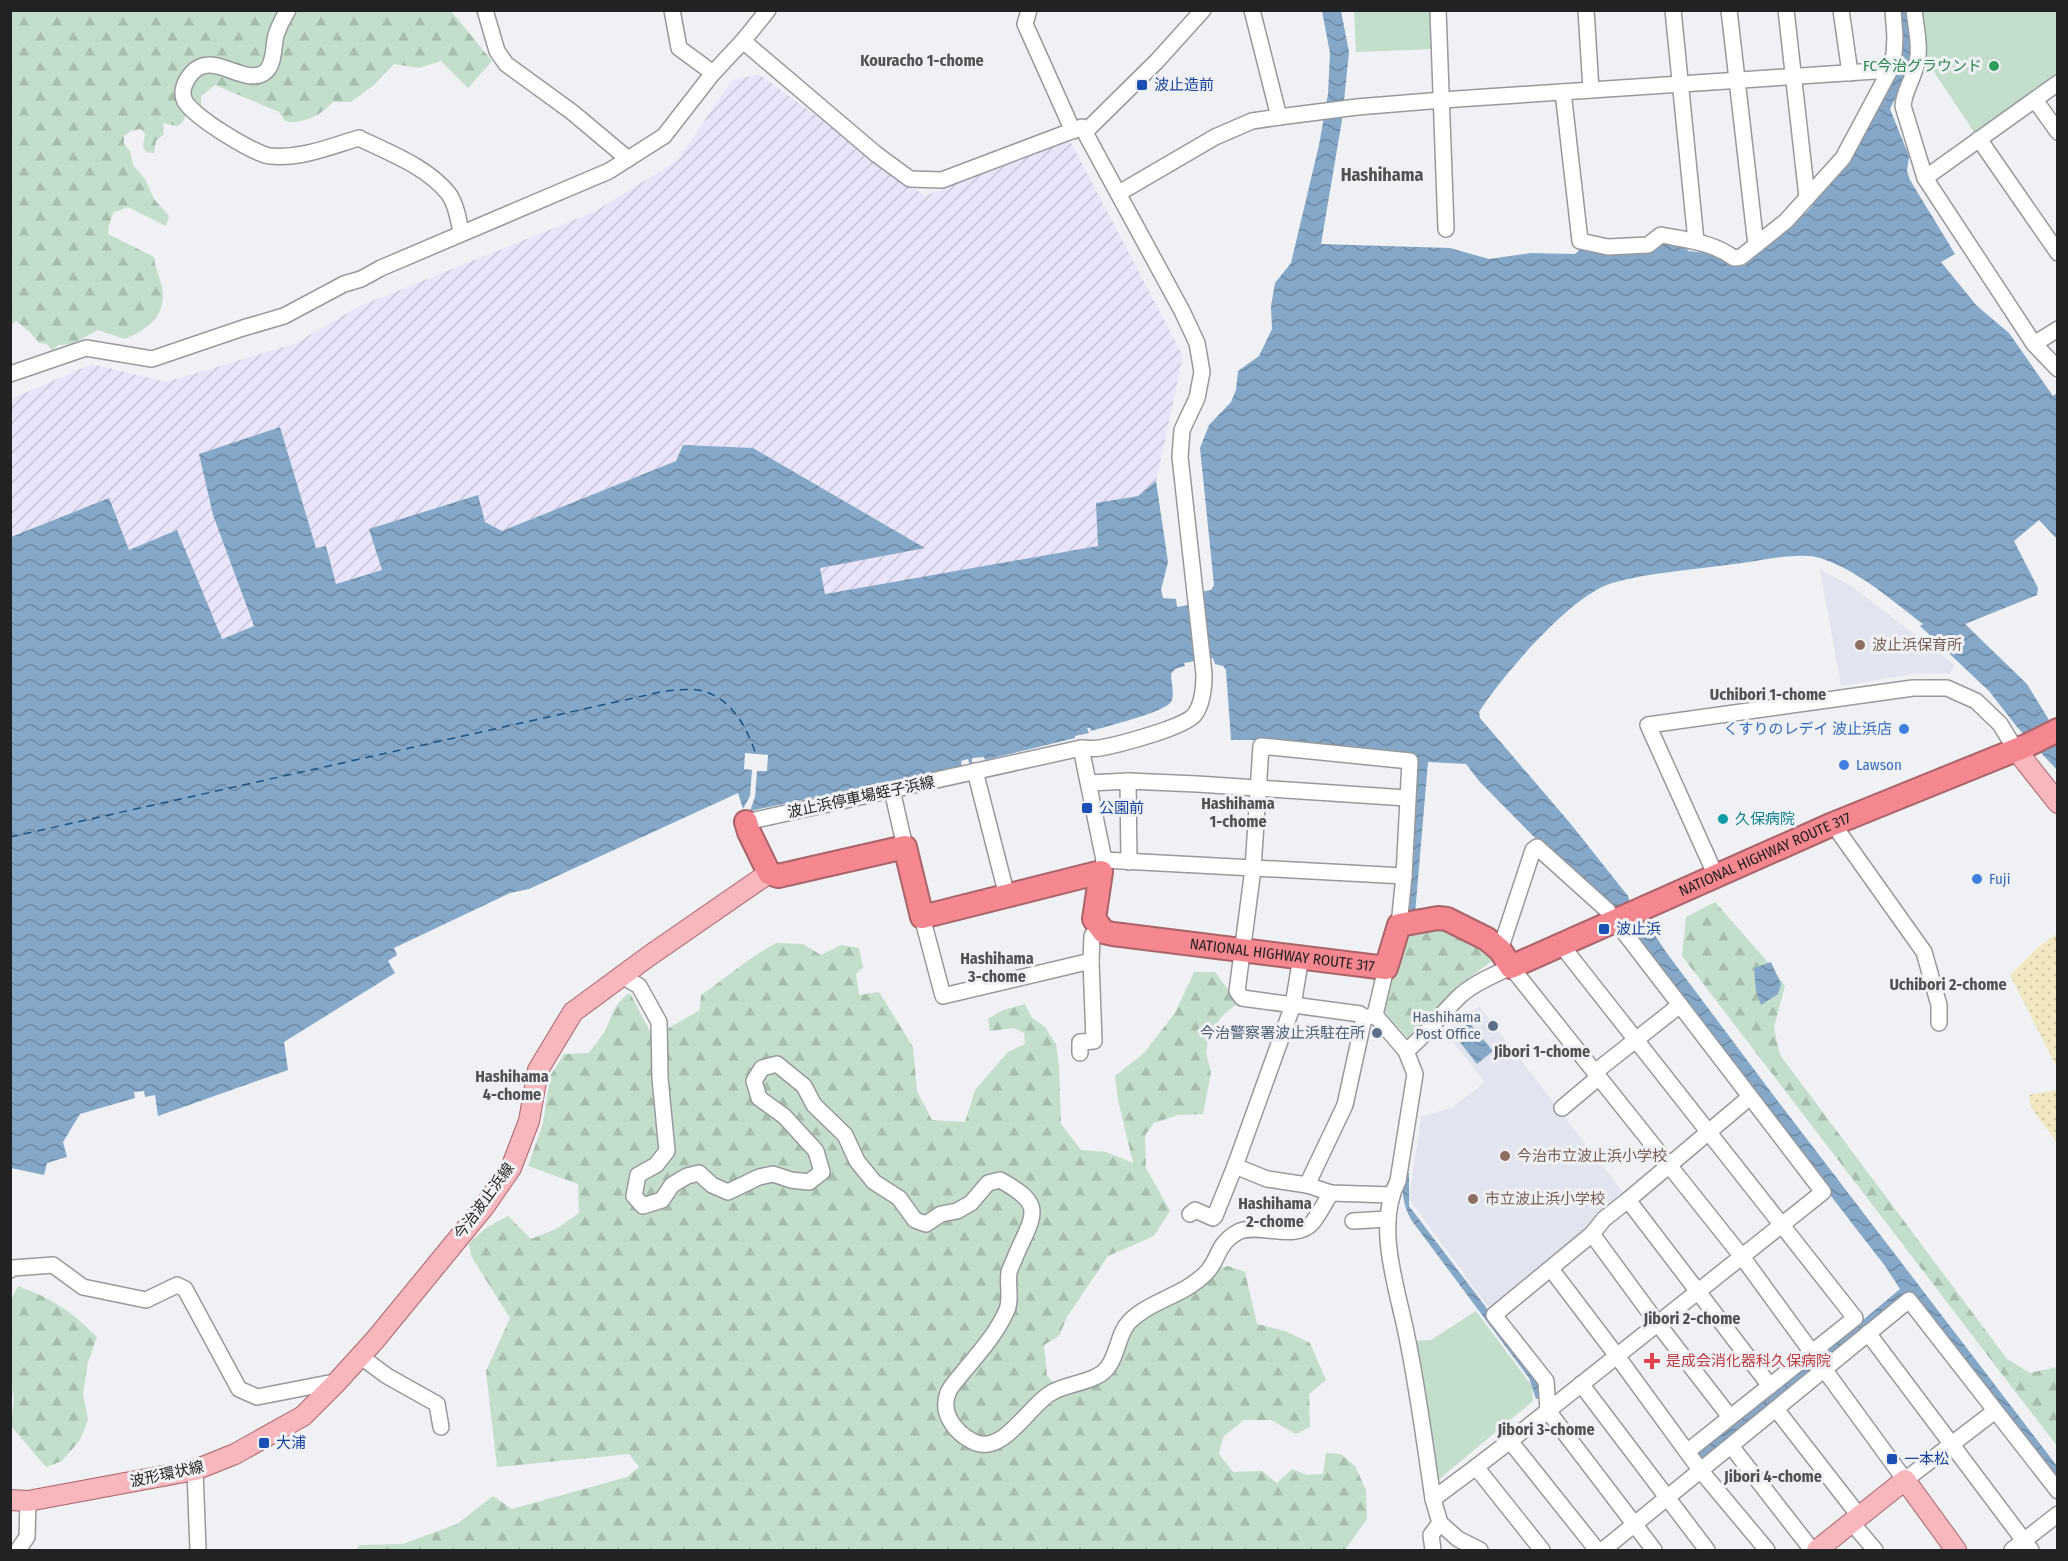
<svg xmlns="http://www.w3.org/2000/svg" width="2068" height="1561" viewBox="0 0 2068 1561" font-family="'Fira Sans Condensed','Noto Sans JP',sans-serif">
<defs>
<pattern id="industrial-furrows" width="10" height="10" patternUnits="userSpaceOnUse" patternTransform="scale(1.5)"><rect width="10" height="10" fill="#e8e4fa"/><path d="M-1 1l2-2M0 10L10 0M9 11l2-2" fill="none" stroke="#c7c3d6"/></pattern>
<pattern id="forest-firs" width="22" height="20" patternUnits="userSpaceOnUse" patternTransform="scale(1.5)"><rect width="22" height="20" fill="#c3deca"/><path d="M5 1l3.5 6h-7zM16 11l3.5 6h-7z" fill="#a7bead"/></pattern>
<pattern id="sand-dots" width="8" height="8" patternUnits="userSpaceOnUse" patternTransform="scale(1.5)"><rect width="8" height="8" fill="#f1e8c2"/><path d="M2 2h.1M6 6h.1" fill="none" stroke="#cec7a6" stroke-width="1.8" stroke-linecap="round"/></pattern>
<pattern id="water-waves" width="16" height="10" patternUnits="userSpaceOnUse" patternTransform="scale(1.5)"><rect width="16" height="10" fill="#85a8c9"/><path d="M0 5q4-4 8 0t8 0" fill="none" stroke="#6c88a3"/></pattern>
</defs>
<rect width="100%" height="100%" fill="#f0f1f4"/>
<!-- built -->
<g fill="#e2e5ef">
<path d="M 1820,569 L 1851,586 L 1955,665 L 1949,674 L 1920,673 L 1841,686 Z"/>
<path d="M 1479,1006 L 1626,1196 L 1588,1236 L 1494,1315 L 1409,1199 L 1421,1117 L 1453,1107 L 1485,1082 L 1445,1032 Z"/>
</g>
<!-- industrial -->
<path fill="url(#industrial-furrows)" d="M 759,74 L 925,196 L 1069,139 L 1183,356 L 1156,481 L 1138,496 L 1097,503 L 1099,546 L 825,594 L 819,568 L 924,547 L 753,448 L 683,445 L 676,461 L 502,531 L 485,522 L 477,495 L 370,529 L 382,570 L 336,584 L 326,546 L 316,548 L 280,427 L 199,455 L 213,515 L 254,626 L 221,639 L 177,530 L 129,550 L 108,498 L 11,537 L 11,399 L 92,364 L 166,382 L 294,344 L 360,306 L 594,212 L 678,160 L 732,80 Z"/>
<!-- green -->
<g fill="#c3deca">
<path d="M 1354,11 L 1433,11 L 1435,49 L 1356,52 Z"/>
<path d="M 1918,11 L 2057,11 L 2057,75 L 1976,135 L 1924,57 Z"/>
<path d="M 1476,1311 L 1532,1386 L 1533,1401 L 1437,1481 L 1411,1341 L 1431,1340 Z"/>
</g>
<!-- forest -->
<g fill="url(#forest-firs)">
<path d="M 11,11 L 451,11 L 492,61 L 468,88 L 441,61 L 419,68 L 394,64 L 374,85 L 351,102 L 333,102 C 321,115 303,125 285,121 L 279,112 L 215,85 L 201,96 L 201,106 L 186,115 L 182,123 L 177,126 L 163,123 L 164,134 L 156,141 L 154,153 L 146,152 L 143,146 L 145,134 L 141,129 L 131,131 L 124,136 L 124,144 L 130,151 L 133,165 L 145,179 L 154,199 L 169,216 L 166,226 L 128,207 L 113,213 L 109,225 L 108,234 L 154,257 C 155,270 163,283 163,295 C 163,319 145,330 125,339 L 98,330 L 72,344 L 59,345 L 52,350 L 47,344 L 39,343 C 33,335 24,326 16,321 L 11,325 Z"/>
<path d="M 1715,902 L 1772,967 L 1785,986 L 1774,1027 L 1780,1055 L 2007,1359 L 2030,1373 L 2057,1367 L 2057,1446 L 1682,956 L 1686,917 Z"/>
<path d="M 1444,925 L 1482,945 L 1492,961 L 1455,988 L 1421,1031 L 1410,1041 L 1383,1010 L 1404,937 Z"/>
<path d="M 776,943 L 803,944 L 821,955 L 841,945 L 859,948 L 863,967 L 856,974 L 859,995 L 879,992 L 913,1047 L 917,1091 L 932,1120 L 965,1122 L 975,1090 L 1008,1052 L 1025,1044 L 1024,1033 L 1014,1028 L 990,1031 L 988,1019 L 1003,1010 L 1025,1004 L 1032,1018 L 1044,1026 L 1056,1044 L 1059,1065 L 1061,1124 L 1081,1150 L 1106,1152 L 1133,1163 L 1118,1100 L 1115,1076 L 1144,1053 L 1175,1013 L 1194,972 L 1215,972 L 1238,1003 L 1223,1015 L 1209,1034 L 1206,1053 L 1211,1072 L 1203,1114 L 1178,1115 L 1154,1123 L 1145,1135 L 1146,1168 L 1170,1211 L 1154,1236 L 1108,1256 L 1067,1317 L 1059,1336 L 1044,1345 L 1047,1376 L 1066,1395 L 1112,1377 L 1133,1329 L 1151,1314 L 1167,1291 L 1195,1273 L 1228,1266 L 1245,1272 L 1257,1324 L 1285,1331 L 1310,1343 L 1326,1380 L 1309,1394 L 1310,1427 L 1296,1434 L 1271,1420 L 1244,1420 L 1223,1437 L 1219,1454 L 1233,1472 L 1262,1471 L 1277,1483 L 1292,1469 L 1307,1475 L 1323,1474 L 1326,1453 L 1341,1454 L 1355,1466 L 1366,1490 L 1367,1519 L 1345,1550 L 356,1550 L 360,1545 L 403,1544 L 457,1524 L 493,1496 L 512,1509 L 627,1477 L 639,1467 L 629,1454 L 497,1467 L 486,1371 L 510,1318 L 471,1256 L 469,1243 L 486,1228 L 508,1216 L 531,1239 L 556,1229 L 579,1213 L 578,1184 L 528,1166 L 543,1123 L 550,1076 L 564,1054 L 589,1053 C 594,1045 602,1037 606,1029 C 613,1013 615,1002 630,993 L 653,1037 L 700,1010 L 701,995 C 726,978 749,958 776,943 Z"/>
<path d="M 18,1286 C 53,1299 71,1311 97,1337 L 88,1362 L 83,1394 L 88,1420 L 80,1440 L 62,1461 L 46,1467 L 11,1426 L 14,1398 L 10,1377 L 11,1300 Z"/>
</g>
<!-- sand -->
<g fill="url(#sand-dots)">
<path d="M 2057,934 L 2057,1068 L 2010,975 L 2039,946 Z"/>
<path d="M 2057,1090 L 2058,1090 L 2057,1143 L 2032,1109 L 2028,1095 Z"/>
</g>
<!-- water -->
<g fill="url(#water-waves)">
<path d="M 1322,11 L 1341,11 L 1349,52 L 1342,120 L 1321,244 L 1450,248 L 1489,259 L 1531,253 L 1575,254 L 1584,246 L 1662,240 L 1685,243 L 1688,251 L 1718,254 C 1726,263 1731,267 1744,266 L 1807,212 L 1852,155 L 1900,60 L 1899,11 L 1908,11 L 1912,63 L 1890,109 L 1909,156 L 1907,171 L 1910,180 L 1955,254 L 1941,262 L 1977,306 L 2009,333 L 2053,396 L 2057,393 L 2057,539 L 2039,520 L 2014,541 L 2038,588 L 2037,595 L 1965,624 L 2027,684 L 2057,733 L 2057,770 L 2017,727 L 1989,691 L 1920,626 L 1923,624 C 1891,600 1858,570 1820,558 C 1799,551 1756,562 1734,564 C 1693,570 1651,572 1612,583 C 1571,595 1501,677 1479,712 L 1480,718 L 1570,823 L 1628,896 L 1630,903 L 1643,922 L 1649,926 L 1666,952 L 1777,1100 L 2057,1466 L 2057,1486 L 1907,1297 L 1703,1462 L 1697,1453 L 1839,1340 L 1900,1289 L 1885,1266 L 1793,1147 L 1551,854 L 1479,781 L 1466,764 L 1428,762 L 1415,914 L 1407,912 L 1411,760 L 1262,740 L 1231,740 L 1226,670 L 1223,666 L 1215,664 L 1213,658 L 1184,663 L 1185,666 L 1175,669 L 1171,674 C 1171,682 1175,695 1171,702 C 1163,713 1106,726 1091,731 L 1090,728 L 1087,728 L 1089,733 L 1075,736 L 1075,738 L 985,760 L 984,757 L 972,758 L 972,763 L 969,763 L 968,759 L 961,761 L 962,766 L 750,811 L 743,809 L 738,793 L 529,889 L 510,893 L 394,948 L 397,955 L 388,961 L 395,973 L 284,1042 L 288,1070 L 158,1116 L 155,1095 L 145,1097 L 144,1091 L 134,1092 L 135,1098 L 80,1114 L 63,1142 L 67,1157 L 47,1163 L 44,1175 L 11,1168 L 11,537 L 109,498 L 129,550 L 177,530 L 222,639 L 254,626 L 213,515 L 199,454 L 280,427 L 316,548 L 326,546 L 336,584 L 382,570 L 369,529 L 478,495 L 485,522 L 502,531 L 676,461 L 683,445 L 753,448 L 925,548 L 820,568 L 825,594 L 1098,546 L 1096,503 L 1138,496 L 1156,481 L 1168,562 L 1161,590 L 1163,598 L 1176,599 L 1177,607 L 1200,603 L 1200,592 L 1211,590 L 1214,585 L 1200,448 L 1209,425 L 1231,402 L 1236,390 L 1238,371 L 1259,356 L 1272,329 L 1271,306 L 1275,283 L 1291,263 L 1319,145 L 1328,94 L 1330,53 Z"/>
<path d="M 1771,962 L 1781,984 L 1778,994 L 1761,1005 L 1756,991 L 1754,968 Z"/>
<path d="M 1467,1020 L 1493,1051 L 1477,1064 L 1452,1032 Z"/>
<path d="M 1409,1173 L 1409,1206 L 1533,1369 L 1543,1384 L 1543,1397 L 1536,1399 L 1529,1378 L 1412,1221 C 1402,1203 1403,1194 1402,1174 Z"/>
</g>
<!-- pier -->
<path fill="#f0f1f4" d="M 745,753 L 768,755 L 767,771 L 757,771 L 755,797 L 750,811 L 743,809 L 750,796 L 752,770 L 744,769 Z"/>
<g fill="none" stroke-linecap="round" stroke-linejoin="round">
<!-- ferry -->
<path stroke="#1c517d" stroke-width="1.5" stroke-dasharray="8 6" stroke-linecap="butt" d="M 10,837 L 665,691 C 677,690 691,688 703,691 C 732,699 748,729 756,755"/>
<defs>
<g id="minor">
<path d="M 288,10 C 283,18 279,26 276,35 C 273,46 275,66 264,73 C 242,86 212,49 191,74 C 185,81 181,91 184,99 C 188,114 254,154 270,156 C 301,159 329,147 359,138 C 389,153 426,166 448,193 C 456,203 459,221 461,233"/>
<path d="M 485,10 L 497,51 L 506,64 L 572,112 L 628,159"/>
<path d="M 672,10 L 679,48 L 713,73"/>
<path d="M 1029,10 L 1025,24 L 1073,131"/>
<path d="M 1252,10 L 1279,117 L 1357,107 L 1442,100 L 1890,70"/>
<path d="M 1438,10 L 1446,229"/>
<path d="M 1586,10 L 1591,90"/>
<path d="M 1673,10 L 1696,241"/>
<path d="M 1729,10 L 1756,245"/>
<path d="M 1786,10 L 1807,197"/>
<path d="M 1841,10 L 1850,73"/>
<path d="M 1914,10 C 1916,29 1922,51 1915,69 C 1911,83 1904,92 1903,106 L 1925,178 L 2034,344 L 2058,369"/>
<path d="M 743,41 L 876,154 L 910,179 L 942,180 L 1082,127 L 1182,311 L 1197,343 L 1202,372 L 1197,398 L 1182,430 L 1180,457 L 1204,674 C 1204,687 1203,703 1195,714 C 1187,727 1117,745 1100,748 C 1094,749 1087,748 1081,748 L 746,822"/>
<path d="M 1563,92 L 1580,241 L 1608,247 L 1648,245 L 1661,235 C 1687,240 1712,242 1734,258 L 1741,257 L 1786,221 L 1843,158 L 1890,70 L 1894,54 L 1895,37 L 1893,10"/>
<path d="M 2035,100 L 2058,132"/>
<path d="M 1085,132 L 1157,61 L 1203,10"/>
<path d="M 1979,139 L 2058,253"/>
<path d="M 1925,178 L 2058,83"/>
<path d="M 1119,193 L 1215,137 L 1252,121 L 1279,117"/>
<path d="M 2034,344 L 2058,329"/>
<path d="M 10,374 L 86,348 L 152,359 L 243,328 L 284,316 L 344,284 L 361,279 L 381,268 L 609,171 L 664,136 L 713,73 L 743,41 L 768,10"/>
<path d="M 1081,748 L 1104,860 L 1102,870"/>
<path d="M 975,771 L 1007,896"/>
<path d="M 1128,781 L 1129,862"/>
<path d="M 1090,783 L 1128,781 L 1197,784 L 1407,798"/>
<path d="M 892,790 L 905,847"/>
<path d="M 1833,824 L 1924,952 L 1939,1005 L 1939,1023"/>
<path d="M 1104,860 L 1404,876"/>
<path d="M 1716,876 L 1648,725 L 1913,688 L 1947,688 L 1976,701 L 2000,724 L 2016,750"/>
<path d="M 922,917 L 943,996 L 1091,961 L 1092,936 L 1099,926"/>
<path d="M 1562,946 L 1855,1318 L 1688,1451"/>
<path d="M 1500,950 L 1533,850 L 1537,847 L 1607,910 L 1680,1005"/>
<path d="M 1386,968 L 1375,1015 L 1406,1051 L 1415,1074 L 1398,1181 C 1374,1226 1398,1290 1407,1337 C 1418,1390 1425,1445 1433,1499 L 1440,1523 L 1458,1539 L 1480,1550"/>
<path d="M 622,976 L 639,986 L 659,1022 L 660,1078 L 667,1151 L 656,1165 L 638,1175 L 634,1196 L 643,1206 L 662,1200 L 672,1185 L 687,1176 L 699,1173 L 712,1185 L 728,1192 L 759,1177 L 773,1174 L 791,1180 L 809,1182 L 822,1172 L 816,1151 L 784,1116 L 759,1098 L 754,1081 L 762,1068 L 777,1064 L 804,1086 L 814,1105 L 845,1135 L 857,1161 L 874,1182 L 899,1198 L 915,1220 L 926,1224 L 941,1214 L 957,1211 L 971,1203 L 988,1183 L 1000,1180 C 1046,1205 1034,1214 1016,1255 C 1014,1261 1011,1266 1009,1272 C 1007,1285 1012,1301 1006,1312 C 996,1334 979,1353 964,1371 C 959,1378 951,1385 948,1393 C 940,1413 955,1432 972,1441 C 1002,1458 1028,1406 1051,1393 C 1066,1383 1097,1383 1108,1367 C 1118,1354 1118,1334 1129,1322 C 1151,1300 1183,1296 1205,1274 C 1220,1260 1215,1245 1238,1232 C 1257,1222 1295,1242 1312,1223 C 1319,1215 1325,1202 1331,1193"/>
<path d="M 1375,1015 L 1364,1018 L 1360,1014 L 1242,998 L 1237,991 L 1253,869 L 1261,746 L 1410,761 L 1404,876 L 1399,925"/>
<path d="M 1406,1051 C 1427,1035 1442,1012 1462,994 C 1476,982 1494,975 1511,967 L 1743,1258 L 1905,1480 L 1995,1411"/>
<path d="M 1080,1053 L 1080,1042 L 1094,1041 L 1091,961"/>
<path d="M 1595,1072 L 1680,1005 L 1823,1192 L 1510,1441 L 1597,1550"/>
<path d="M 1750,1097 L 1628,1200 L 1770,1386"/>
<path d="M 1562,1108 L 1599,1077"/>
<path d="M 1235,1166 L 1267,1179 L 1307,1185 L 1331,1193 L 1391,1195"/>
<path d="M 1307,1185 L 1345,1105 L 1364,1018"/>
<path d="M 1190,1214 L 1195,1210 L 1213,1218 L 1215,1216 L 1235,1166 L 1293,1005 L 1301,957"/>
<path d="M 1353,1221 L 1388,1219"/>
<path d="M 1592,1234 L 1604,1219 L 1628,1200"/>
<path d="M 1551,1269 L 1617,1356 L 1701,1471 L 1767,1550"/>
<path d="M 10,1270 L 13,1268 L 53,1265 L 83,1287 L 146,1300 L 177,1285 L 185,1289 L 239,1389 L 257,1397 L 329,1383 L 335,1384"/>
<path d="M 1868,1333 L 2031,1550"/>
<path d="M 360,1356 L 387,1376 L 437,1404 L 441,1427"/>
<path d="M 1581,1384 L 1707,1550"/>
<path d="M 1776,1409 L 1860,1517"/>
<path d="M 1510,1441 L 1476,1467 L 1542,1550"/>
<path d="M 1731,1446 L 1812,1550"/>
<path d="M 195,1470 L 198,1550"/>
<path d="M 1433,1499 L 1476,1467"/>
<path d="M 1852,1523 L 1875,1550"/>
<path d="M 18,1550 L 27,1537 L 28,1501"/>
<path d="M 1433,1550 L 1431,1535 L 1440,1523"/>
<path d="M 1603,1550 L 1909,1300 L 2058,1491"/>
<path d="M 1654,1550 L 1548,1411 L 1546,1381 L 1494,1315 L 1592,1234 L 1658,1324 L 1730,1417"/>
<path d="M 2012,1550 L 2058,1514"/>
</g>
<g id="major">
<path d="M 2016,750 L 2058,803"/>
<path d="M 10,1500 L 28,1501 L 195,1470 L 235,1454 L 303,1416 L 335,1384 L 375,1340 L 484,1207 L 511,1168 L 529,1121 L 538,1070 L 573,1012 L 649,956 L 769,873"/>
<path d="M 1817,1550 L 1905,1480 L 1956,1550"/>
</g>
<g id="highway">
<path id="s1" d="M 746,822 L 749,832 L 769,873 L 778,876 L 905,847 L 922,917 L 1101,872 L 1094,919 L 1104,932 L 1113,934 L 1386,968 L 1399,925 L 1438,918 L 1447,919 L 1487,939 L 1500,950 L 1511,967 L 1833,824 L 2028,745 L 2058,730"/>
</g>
</defs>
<!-- minor casing -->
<use href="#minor" stroke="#98999c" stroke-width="18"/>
<!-- major casing -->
<use href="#major" stroke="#aa6469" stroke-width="22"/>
<!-- highway casing -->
<use href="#highway" stroke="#aa6469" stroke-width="26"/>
<!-- minor -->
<use href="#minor" stroke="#fff" stroke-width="15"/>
<!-- major -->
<use href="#major" stroke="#f8b7bc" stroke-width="20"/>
<!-- highway -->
<use href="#highway" stroke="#f4878f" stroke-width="22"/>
</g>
<!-- markers -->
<circle fill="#2e9e5b" stroke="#f0f1f4" stroke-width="2" cx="1994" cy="66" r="6"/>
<g fill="#1a4fb4" stroke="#f0f1f4" stroke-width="2">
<rect x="1136" y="79" width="12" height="12" rx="3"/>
<rect x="1081" y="802" width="12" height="12" rx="3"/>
<rect x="1598" y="923" width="12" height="12" rx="3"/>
<rect x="258" y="1437" width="12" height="12" rx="3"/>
<rect x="1886" y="1453" width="12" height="12" rx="3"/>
</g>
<g fill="#8d6e63" stroke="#f0f1f4" stroke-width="2">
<circle cx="1860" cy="645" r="6"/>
<circle cx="1505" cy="1156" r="6"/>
<circle cx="1473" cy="1199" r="6"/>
</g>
<g fill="#3f7fe0" stroke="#f0f1f4" stroke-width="2">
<circle cx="1904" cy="729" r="6"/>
<circle cx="1844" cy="765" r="6"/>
<circle cx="1977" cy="879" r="6"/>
</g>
<circle fill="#0f9aa8" stroke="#f0f1f4" stroke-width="2" cx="1723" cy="819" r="6"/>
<g fill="#5c6f8a" stroke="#f0f1f4" stroke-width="2">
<circle cx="1493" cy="1026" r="6"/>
<circle cx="1377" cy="1033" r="6"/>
</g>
<path fill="#e0444e" stroke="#f0f1f4" stroke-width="2" d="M1649 1352h6v6h6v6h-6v6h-6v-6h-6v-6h6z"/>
<g text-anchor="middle" stroke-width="6" stroke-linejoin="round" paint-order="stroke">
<!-- leisure labels -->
<g font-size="15" fill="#27864d" stroke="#f0f1f4" text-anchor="end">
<text x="1982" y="71">FC今治グラウンド</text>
</g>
<!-- transit labels -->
<g font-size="15" fill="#164399" stroke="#f0f1f4" text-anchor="start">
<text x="1154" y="90">波止造前</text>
<text x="1099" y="813">公園前</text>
<text x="1616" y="934">波止浜</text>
<text x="276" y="1448">大浦</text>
<text x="1904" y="1464">一本松</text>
</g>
<!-- education labels -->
<g font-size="15" fill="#785e54" stroke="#f0f1f4" text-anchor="start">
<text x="1872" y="650">波止浜保育所</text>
<text x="1517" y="1161">今治市立波止浜小学校</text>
<text x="1485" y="1204">市立波止浜小学校</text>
</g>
<!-- shop labels -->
<g font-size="15" fill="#366cbe" stroke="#f0f1f4" text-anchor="start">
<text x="1892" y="734" text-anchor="end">くすりのレデイ 波止浜店</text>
<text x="1856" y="770">Lawson</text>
<text x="1989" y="884">Fuji</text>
</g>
<!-- street labels -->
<g font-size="15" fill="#212223" stroke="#f0f1f4">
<text transform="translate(861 797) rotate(-12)" y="5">波止浜停車場蛭子浜線</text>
<text dy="5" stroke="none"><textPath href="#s1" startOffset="1254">NATIONAL HIGHWAY ROUTE 317</textPath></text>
<text dy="5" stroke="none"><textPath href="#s1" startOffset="696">NATIONAL HIGHWAY ROUTE 317</textPath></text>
<text transform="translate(484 1201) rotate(-54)" y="5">今治波止浜線</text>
<text transform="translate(167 1474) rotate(-12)" y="5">波形環状線</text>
</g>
<!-- culture labels -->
<g font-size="15" fill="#0d838f" stroke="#f0f1f4" text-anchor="start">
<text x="1735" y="824">久保病院</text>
</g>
<!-- service labels -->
<g font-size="15" fill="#4e5e75" stroke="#f0f1f4" text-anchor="end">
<text x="1481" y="1022">Hashihama<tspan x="1481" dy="17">Post Office</tspan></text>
<text x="1365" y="1038">今治警察署波止浜駐在所</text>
</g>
<!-- health labels -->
<g font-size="15" fill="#be3a42" stroke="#f0f1f4" text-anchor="start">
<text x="1666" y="1366">是成会消化器科久保病院</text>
</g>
<!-- neighbourhood labels -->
<g font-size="16" font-weight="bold" fill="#505153" stroke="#f0f1f4">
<text x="922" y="66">Kouracho 1-chome</text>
<text x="1768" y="700">Uchibori 1-chome</text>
<text x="1238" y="809">Hashihama<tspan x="1238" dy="18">1-chome</tspan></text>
<text x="997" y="964">Hashihama<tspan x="997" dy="18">3-chome</tspan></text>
<text x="1948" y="990">Uchibori 2-chome</text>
<text x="1542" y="1057">Jibori 1-chome</text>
<text x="512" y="1082">Hashihama<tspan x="512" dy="18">4-chome</tspan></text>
<text x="1275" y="1209">Hashihama<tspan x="1275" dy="18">2-chome</tspan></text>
<text x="1692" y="1324">Jibori 2-chome</text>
<text x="1546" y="1435">Jibori 3-chome</text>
<text x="1773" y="1482">Jibori 4-chome</text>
</g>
<!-- quarter labels -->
<g font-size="18" font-weight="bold" fill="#505153" stroke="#f0f1f4">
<text x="1382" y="181">Hashihama</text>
</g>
</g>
<!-- border -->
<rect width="2068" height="1561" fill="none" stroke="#212223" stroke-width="24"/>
</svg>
